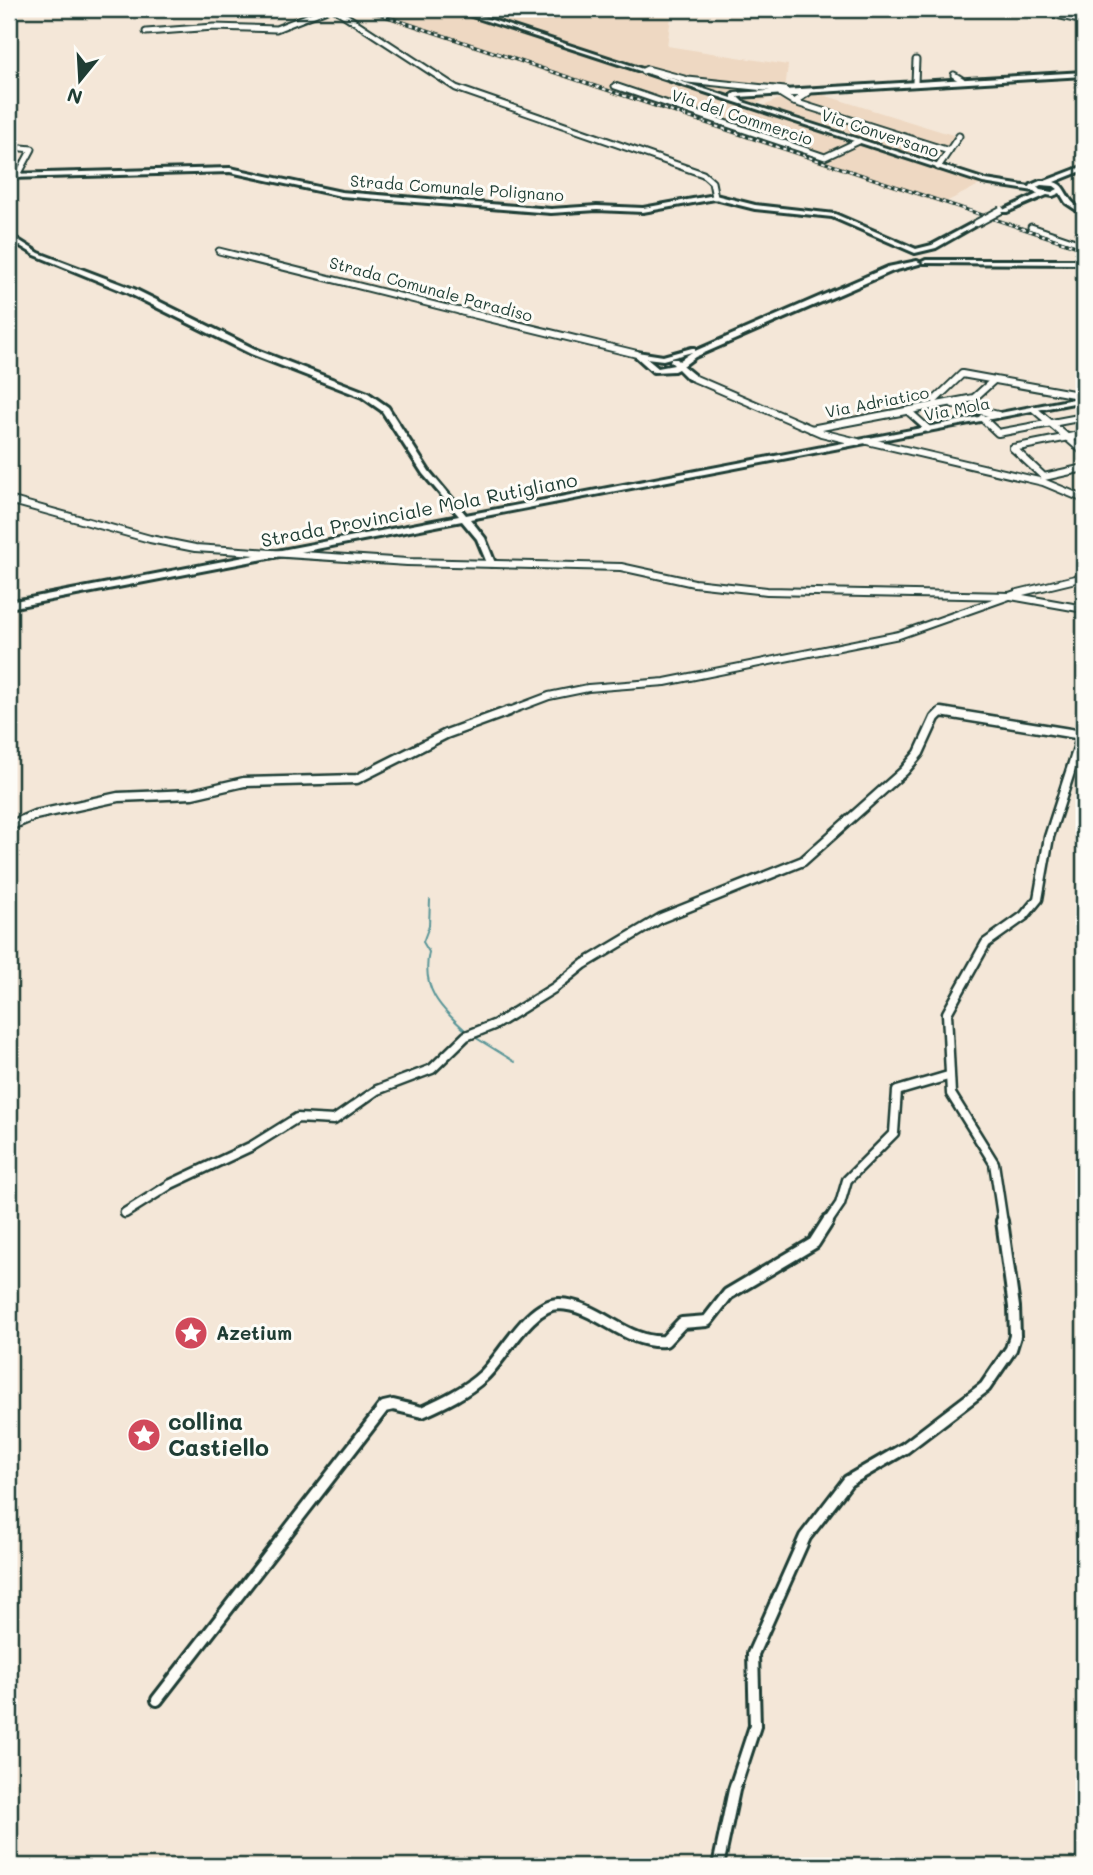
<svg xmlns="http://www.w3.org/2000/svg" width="1093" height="1875" viewBox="0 0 1093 1875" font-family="Mali,sans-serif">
<rect width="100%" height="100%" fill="#f4e7d8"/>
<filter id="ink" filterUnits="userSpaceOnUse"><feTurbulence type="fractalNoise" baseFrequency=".0143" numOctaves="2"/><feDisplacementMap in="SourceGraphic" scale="14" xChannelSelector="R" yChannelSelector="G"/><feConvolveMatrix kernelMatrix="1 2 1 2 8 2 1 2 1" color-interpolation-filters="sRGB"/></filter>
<g filter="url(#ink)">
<!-- built -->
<g fill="#eed8c2">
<path d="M 357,9 L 584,9 L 671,17 L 667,46 L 788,65 L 785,90 L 752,106 L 985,182 L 942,204 Z"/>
<path d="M 817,93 L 956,136 L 945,149 L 798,102 Z"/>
<path d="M 779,99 L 944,151 L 934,164 L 759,108 Z"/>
</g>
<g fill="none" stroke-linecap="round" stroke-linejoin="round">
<!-- stream -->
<g stroke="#5a9698" stroke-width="2">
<path d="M 430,900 L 429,926 L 423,942 L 429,952 C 421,989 440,1007 466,1031"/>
<path d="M 473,1036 L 515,1062"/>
</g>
<defs>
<g id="street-far3">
<path d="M 335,9 L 456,88 L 703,174 L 712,182 L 715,197"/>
<path d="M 1074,9 L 1084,18"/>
<path d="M 1047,13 L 1084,21"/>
<path d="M 146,32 L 214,27 L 276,29 L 327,9"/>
<path d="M 643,71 L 647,69 L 688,80 L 785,90"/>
<path d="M 954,75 L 962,80"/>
<path d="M 915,82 L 916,60"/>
<path d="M 615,86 L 825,157 L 859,141"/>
<path d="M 808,93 L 794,102 L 781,94 Z"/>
<path d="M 794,102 L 949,151"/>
<path d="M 938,167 L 959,136"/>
<path d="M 18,175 L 32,149 L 22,148"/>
<path d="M 1031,227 L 1084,245"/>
<path d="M 219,251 L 467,313"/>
</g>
<g id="street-far2">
<path d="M 460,311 L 637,354"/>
<path d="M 691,377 L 821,433 L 858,442"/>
<path d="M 935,400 L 962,374 L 1084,396"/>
<path d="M 953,404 L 998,415"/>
<path d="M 1034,409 L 1084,452"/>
<path d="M 908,411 L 928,429"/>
<path d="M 982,418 L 998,433 L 1084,417"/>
<path d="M 811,429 L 974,398 L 994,380"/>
<path d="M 867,441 L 1043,482 L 1084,499"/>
<path d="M 1013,448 L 1044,477 L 1084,468"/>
<path d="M 1013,448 L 1084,434"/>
<path d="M 9,500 L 150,539 L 195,548 L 407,562 L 621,567 L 694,583 L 767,591 L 1011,596 L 1084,609"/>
<path d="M 504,713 L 549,696 L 588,688 L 665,682 L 899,635 L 1018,593 L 1084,577"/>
<path d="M 940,713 L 944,713"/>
</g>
<g id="street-far1">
<path d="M 9,826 L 35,815 L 118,797 L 192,794 L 244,782 L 357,779 L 446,734 L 509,711"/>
<path d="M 125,1213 L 171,1184 L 252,1146 L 297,1118 L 334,1120 L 377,1090 L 432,1069 L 466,1036 L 496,1024 L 554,988 L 584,964 L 661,918 L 803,861 L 904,771 L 919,753 L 935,718 L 941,712 L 1082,735"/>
<path d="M 827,1223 L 840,1204 L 847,1180 L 894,1133 L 897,1091 L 948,1076"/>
<path d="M 1003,1223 L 994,1163 L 951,1094 L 947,1013 L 986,943 L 1024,916 L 1038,899 L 1049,837 L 1084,729"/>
</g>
<g id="street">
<path d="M 157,1700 L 384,1407 L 393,1405 L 422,1412 C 442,1403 466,1392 483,1376 C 503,1358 529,1304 559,1304 C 598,1305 626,1345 665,1341 L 682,1323 L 707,1321 L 728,1294 L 814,1243 L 828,1221"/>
<path d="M 718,1866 L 734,1790 L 755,1726 L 753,1654 L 805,1537 L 848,1481 L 905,1448 L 985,1387 L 1011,1349 L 1015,1336 L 1014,1307 L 1002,1221"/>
</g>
<g id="secondary">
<path d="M 450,9 L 458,9 L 732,98 L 732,95 L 735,93 L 1084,72 L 1084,76 L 738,97 L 743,102 L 986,180 L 1030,187 L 1031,185 L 1040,181 L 1045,181 L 1084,166 L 1084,170 L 1054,182 C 1064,185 1064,191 1070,199 C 1073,204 1079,207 1084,210 L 1084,215 L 1066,203 L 1060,193 L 1053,196 L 1047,195 L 1007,212 L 1003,212 L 1003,210 L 1038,194 L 1034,191 L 983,183 ZM 1041,185 L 1054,186 L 1058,189 L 1052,192 L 1040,190 L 1037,187 Z"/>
<path d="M 230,168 L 341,192 L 551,209 L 597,206 L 643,208 L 715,195 L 755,205 L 835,214 L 916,249 L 932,245 L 975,222 L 980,223 L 936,248 L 915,253 L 832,217 L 755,209 L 715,199 L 643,212 L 597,210 L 551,213 L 341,196 L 230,172 L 9,178 L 9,174 Z"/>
<path d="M 9,234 L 39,253 L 134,289 L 257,350 L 368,393 L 388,407 L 429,471 L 466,515 L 1084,397 L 1084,401 L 470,519 L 485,538 L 495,563 L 491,566 L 487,563 L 477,539 L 462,521 L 9,608 L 9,602 L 459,516 L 423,474 L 382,411 L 362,397 L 251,354 L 128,293 L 35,255 L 9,239 Z"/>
<path d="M 926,260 L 1084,260 L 1084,264 L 924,263 L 922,262 Z"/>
<path d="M 917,261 L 921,263 L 919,264 L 893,271 L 695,357 L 683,366 L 694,375 L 694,379 L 688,379 L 678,369 L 674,371 L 653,372 L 633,354 L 637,352 L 663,356 L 692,348 L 695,348 L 695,351 L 888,267 ZM 692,352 L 679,361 L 677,359 L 671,359 L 670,361 L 674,365 L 658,368 L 646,358 L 663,360 Z"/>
</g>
</defs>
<!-- street-far3 casing -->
<use href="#street-far3" stroke="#1f3d34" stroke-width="9"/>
<!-- street-far2 casing -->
<use href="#street-far2" stroke="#1f3d34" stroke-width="10"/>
<!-- street-far1 casing -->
<use href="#street-far1" stroke="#1f3d34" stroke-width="13"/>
<!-- street casing -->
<use href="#street" stroke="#1f3d34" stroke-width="16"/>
<!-- secondary casing -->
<use href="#secondary" stroke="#1f3d34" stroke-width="6"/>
<!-- street-far3 -->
<use href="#street-far3" stroke="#fdfcf7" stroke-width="5"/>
<!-- street-far2 -->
<use href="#street-far2" stroke="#fdfcf7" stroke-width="6"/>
<!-- street-far1 -->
<use href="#street-far1" stroke="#fdfcf7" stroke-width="8"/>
<!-- street -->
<use href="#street" stroke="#fdfcf7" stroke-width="10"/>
<!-- secondary -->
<use href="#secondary" fill="#fdfcf7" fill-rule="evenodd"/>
<defs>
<path id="rail" d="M 364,9 L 1084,249"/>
</defs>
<!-- rail casing -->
<use href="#rail" stroke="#1f3d34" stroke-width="3.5"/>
<!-- rail -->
<use href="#rail" stroke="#fdfcf7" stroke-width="2" stroke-dasharray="3.5" stroke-linecap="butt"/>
<defs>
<path id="secondary-bridge" d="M 977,223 L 1001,210"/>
</defs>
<!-- secondary-bridge casing -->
<use href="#secondary-bridge" stroke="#1f3d34" stroke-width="10" stroke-linecap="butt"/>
<!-- secondary-bridge -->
<use href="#secondary-bridge" stroke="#fdfcf7" stroke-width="6"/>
</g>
</g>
<!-- icons -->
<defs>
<symbol id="sight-disc" viewBox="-11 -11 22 22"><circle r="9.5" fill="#d1495b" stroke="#fdfcf7"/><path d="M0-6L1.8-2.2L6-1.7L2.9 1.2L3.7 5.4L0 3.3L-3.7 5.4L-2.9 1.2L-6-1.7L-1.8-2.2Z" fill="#fff"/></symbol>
</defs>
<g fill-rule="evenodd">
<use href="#sight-disc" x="172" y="1314" width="38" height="38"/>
<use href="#sight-disc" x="125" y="1416" width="38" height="38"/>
</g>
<g text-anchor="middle" stroke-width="6" stroke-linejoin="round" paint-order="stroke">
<!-- far-street labels -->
<g font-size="16" fill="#1f3d34" stroke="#fdfcf7">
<text transform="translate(742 117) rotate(18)" y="6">Via del Commercio</text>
<text transform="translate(880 133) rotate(18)" y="6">Via Conversano</text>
<text transform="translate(457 188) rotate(4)" y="6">Strada Comunale Polignano</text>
<text transform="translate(431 289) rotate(15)" y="6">Strada Comunale Paradiso</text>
<text transform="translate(877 402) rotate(-11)" y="6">Via Adriatico</text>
<text transform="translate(957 409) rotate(-11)" y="6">Via Mola</text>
</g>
<!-- street labels -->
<g font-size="19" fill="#1f3d34" stroke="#fdfcf7">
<text transform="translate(419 510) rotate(-11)" y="7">Strada Provinciale Mola Rutigliano</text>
</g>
<!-- poi labels -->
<g font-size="19" font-weight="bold" fill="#1f3d34" stroke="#fdfcf7" text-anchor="start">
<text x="216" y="1340">Azetium</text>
</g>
<!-- near-poi labels -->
<g font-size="23" font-weight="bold" fill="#1f3d34" stroke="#fdfcf7" text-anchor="start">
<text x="168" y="1430">collina<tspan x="168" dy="26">Castiello</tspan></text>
</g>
</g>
<!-- margin -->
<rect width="1093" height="1875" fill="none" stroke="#fdfcf7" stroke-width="35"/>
<rect x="18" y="18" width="1058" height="1840" fill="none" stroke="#1f3d34" stroke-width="2.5" filter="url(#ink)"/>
<!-- north arrow -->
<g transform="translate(80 80) rotate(198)" stroke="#fdfcf7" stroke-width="5" paint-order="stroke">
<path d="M0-5L12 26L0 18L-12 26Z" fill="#1f3d34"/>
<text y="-10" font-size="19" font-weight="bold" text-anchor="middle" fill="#1f3d34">N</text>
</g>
</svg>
